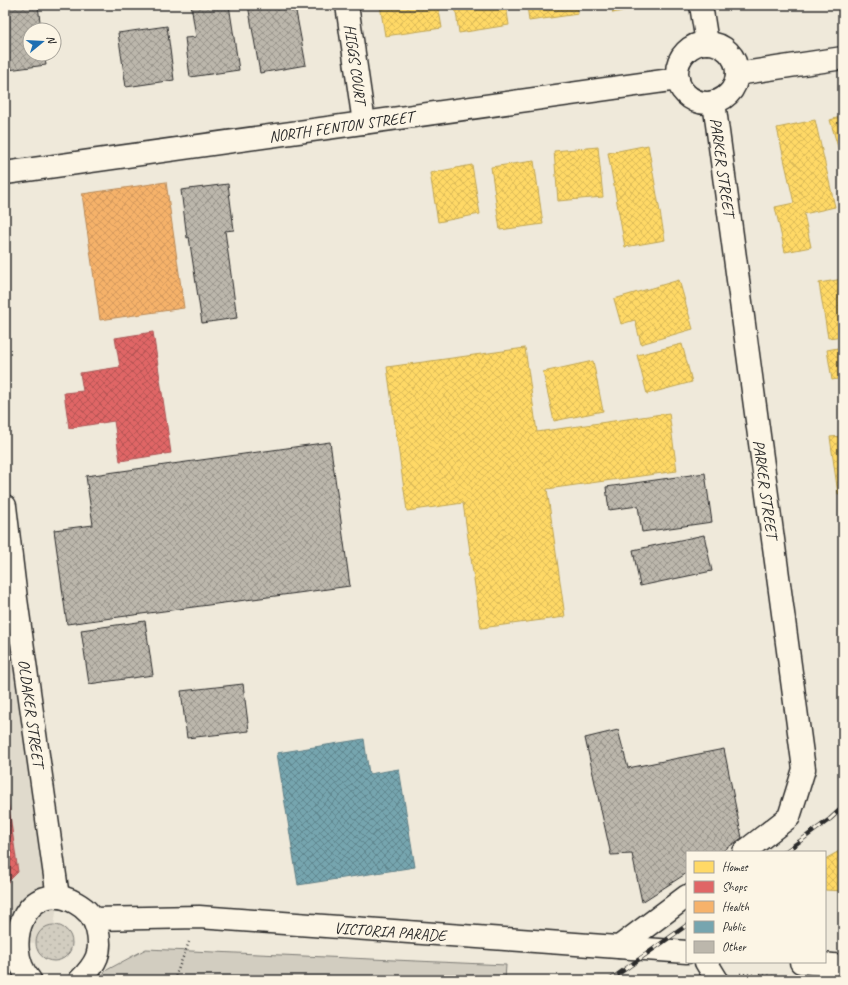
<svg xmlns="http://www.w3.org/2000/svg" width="848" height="985" viewBox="0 0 848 985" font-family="Caveat,sans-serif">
<defs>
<pattern id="grass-dots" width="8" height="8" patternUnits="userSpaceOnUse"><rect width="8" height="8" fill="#d2cdc0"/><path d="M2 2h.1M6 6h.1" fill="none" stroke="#b4b0a5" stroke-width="1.8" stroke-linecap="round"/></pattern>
<pattern id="homes-cross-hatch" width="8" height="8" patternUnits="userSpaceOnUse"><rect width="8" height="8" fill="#ffd966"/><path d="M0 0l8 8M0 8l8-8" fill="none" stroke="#dbba59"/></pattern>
<pattern id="shops-cross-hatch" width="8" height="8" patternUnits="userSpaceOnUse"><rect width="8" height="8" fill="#e06666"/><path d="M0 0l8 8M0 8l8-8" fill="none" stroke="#b65454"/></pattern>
<pattern id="health-cross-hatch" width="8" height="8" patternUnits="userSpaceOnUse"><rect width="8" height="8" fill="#f6b26b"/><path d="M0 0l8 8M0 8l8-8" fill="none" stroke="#d3995d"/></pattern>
<pattern id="public-cross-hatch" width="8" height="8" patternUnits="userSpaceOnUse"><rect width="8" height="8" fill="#76a5af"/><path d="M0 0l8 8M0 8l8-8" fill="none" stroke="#61878f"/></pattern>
<pattern id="building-cross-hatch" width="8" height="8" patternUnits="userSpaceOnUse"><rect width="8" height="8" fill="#bcb7ac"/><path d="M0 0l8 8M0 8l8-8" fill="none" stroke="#99958c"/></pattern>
</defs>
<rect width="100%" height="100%" fill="#efe9da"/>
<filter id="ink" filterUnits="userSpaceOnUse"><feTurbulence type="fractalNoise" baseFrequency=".025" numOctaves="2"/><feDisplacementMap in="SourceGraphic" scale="8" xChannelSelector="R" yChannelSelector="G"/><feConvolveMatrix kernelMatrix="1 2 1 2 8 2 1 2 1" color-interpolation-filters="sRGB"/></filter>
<g filter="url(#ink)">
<!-- built -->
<path fill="#e0dacc" d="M 5,506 L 58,897 L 52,941 L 5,945 Z"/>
<!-- grass -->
<circle fill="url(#grass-dots)" stroke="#7e7c76" cx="54" cy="943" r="18"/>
<!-- park -->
<path fill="#d2cdc0" stroke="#7e7c76" d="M 146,949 L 506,965 L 505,980 L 101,980 L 105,971 Z"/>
<!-- homes -->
<g fill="url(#homes-cross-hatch)" stroke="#bfa554">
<path d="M 380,5 L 438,5 L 442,28 L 385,36 Z"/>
<path d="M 455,5 L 506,5 L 509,25 L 459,33 Z"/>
<path d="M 527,5 L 577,5 L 578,14 L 529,21 Z"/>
<path d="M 611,5 L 644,5 L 645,6 L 613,13 Z"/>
<path d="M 843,116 L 843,164 L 830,120 Z"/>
<path d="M 815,120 L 835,207 L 804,214 L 811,247 L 785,252 L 775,207 L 794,203 L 777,128 Z"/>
<path d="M 648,145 L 665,240 L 625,247 L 608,153 Z"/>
<path d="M 598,147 L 603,197 L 558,201 L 554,151 Z"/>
<path d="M 534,161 L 543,224 L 500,230 L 491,167 Z"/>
<path d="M 472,165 L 480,214 L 438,222 L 430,173 Z"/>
<path d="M 843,279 L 843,336 L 828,338 L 819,283 Z"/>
<path d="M 679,280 L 693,329 L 641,344 L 635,320 L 621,324 L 614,299 Z"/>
<path d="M 682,344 L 692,382 L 647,394 L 637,355 Z"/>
<path d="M 843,347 L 843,378 L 832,380 L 827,350 Z"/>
<path d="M 525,348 L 537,432 L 669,413 L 677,471 L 547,489 L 565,617 L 481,628 L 463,503 L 407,511 L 387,367 Z"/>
<path d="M 593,361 L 603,411 L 554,421 L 543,372 Z"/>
<path d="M 843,436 L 843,493 L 838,494 L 830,437 Z"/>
<path d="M 843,849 L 843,891 L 825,890 L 825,859 Z"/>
</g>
<!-- shops -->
<g fill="url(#shops-cross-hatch)" stroke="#aa5454">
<path d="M 153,332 L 171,453 L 120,461 L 114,421 L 69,428 L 64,393 L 83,391 L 80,373 L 120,367 L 115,338 Z"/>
<path d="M 5,780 L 18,872 L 5,885 Z"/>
</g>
<!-- health -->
<path fill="url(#health-cross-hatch)" stroke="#b98a58" d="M 166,182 L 184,308 L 100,320 L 82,194 Z"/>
<!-- public -->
<path fill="url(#public-cross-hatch)" stroke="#608087" d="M 364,739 L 369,774 L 399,769 L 415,867 L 298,885 L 277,753 Z"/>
<!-- building -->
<g fill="url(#building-cross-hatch)" stroke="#2b2b2b">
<path d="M 5,5 L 38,5 L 41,30 L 30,30 L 30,54 L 44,54 L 46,65 L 8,70 L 5,49 Z"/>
<path d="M 191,5 L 229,5 L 239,70 L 190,77 L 185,38 L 196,37 Z"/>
<path d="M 248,5 L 277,5 L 277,9 L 295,6 L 306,65 L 260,73 Z"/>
<path d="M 167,26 L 174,80 L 126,87 L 118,33 Z"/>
<path d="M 228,184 L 234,230 L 225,231 L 237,318 L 202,323 L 189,237 L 187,238 L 181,190 Z"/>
<path d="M 330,442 L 350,586 L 67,624 L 54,530 L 93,525 L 86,476 Z"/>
<path d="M 705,473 L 712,522 L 642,532 L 638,506 L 609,510 L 606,487 Z"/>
<path d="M 704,535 L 712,571 L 640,586 L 633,550 Z"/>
<path d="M 145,621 L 153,675 L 89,684 L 81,630 Z"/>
<path d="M 243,684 L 249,731 L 187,738 L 181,691 Z"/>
<path d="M 618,730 L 628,768 L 724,749 L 742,838 L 721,852 L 687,852 L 687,873 L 642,902 L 632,854 L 611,855 L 585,738 Z"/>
</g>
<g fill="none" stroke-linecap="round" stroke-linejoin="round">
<defs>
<g id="minor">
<path d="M 347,5 L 364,123"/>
<path d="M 701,5 L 707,43"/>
<circle cx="707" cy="73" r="30"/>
<path d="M 737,74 L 843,58"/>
<path d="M 714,102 L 804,769 L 796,795 L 789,817 L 744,852"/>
<path d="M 5,173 L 678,79"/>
<path d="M 93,919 L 199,917 L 687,952"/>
<path d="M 619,947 L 687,896"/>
<path d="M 706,962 L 717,980"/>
<path d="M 801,962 L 843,966"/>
</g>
<g id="major">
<path d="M 5,506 L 16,599 L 58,897"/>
<path d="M 30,980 C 0,945 27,875 76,903 C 87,909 94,917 97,929 C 103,952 96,964 80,980"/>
</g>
</defs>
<!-- minor casing -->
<use href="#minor" stroke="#2b2b2b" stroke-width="25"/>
<!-- major casing -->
<use href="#major" stroke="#2b2b2b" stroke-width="25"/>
<!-- path -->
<g stroke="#2b2b2b" stroke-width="2.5" stroke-dasharray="1 3" stroke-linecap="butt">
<path d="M 740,974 L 781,977"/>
<path d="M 174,980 L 189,942"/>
</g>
<!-- minor -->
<use href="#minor" stroke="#fcf5e5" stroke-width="22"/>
<!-- major -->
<use href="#major" stroke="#fcf5e5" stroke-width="22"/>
<defs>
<g id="rail">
<path d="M 785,852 L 830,819 L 843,807"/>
<path d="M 610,980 L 687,925"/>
</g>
</defs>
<!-- rail casing -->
<use href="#rail" stroke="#2b2b2b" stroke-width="4.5"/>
<!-- rail -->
<use href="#rail" stroke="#fcf5e5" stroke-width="3" stroke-dasharray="9" stroke-linecap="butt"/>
</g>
</g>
<g text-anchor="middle" stroke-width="4" stroke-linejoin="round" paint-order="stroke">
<!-- street labels -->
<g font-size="16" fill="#2b2b2b" stroke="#fcf5e5">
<text transform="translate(356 64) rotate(82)" y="6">HIGGS COURT</text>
<text transform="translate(341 126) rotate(-8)" y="6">NORTH FENTON STREET</text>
<text transform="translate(723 167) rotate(82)" y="6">PARKER STREET</text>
<text transform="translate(766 489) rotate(82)" y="6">PARKER STREET</text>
<text transform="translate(32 713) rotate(82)" y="6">OLDAKER STREET</text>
<text transform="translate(390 931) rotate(4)" y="6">VICTORIA PARADE</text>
</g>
</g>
<!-- margin -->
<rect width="848" height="985" fill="none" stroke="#fcf5e5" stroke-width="20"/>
<rect x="10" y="10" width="828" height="965" fill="none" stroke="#2b2b2b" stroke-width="1.5" filter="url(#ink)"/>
<!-- legend -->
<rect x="686" y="851" width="140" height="112" fill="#fcf5e5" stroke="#a8a49b"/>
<rect x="694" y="861" width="20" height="12" fill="#ffd966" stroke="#a8a49b"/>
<text x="722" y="871" font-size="12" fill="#2b2b2b">Homes</text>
<rect x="694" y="881" width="20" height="12" fill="#e06666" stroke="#a8a49b"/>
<text x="722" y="891" font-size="12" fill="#2b2b2b">Shops</text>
<rect x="694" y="901" width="20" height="12" fill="#f6b26b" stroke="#a8a49b"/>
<text x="722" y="911" font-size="12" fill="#2b2b2b">Health</text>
<rect x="694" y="921" width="20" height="12" fill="#76a5af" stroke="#a8a49b"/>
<text x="722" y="931" font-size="12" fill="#2b2b2b">Public</text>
<rect x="694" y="941" width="20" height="12" fill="#bcb7ac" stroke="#a8a49b"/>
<text x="722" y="951" font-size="12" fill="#2b2b2b">Other</text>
<!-- north arrow -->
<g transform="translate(42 42) rotate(72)"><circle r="19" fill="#fcf5e5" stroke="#a8a49b"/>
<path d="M0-3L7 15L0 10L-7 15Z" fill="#1f6fb2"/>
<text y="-6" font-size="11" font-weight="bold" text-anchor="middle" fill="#2b2b2b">N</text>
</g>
</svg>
